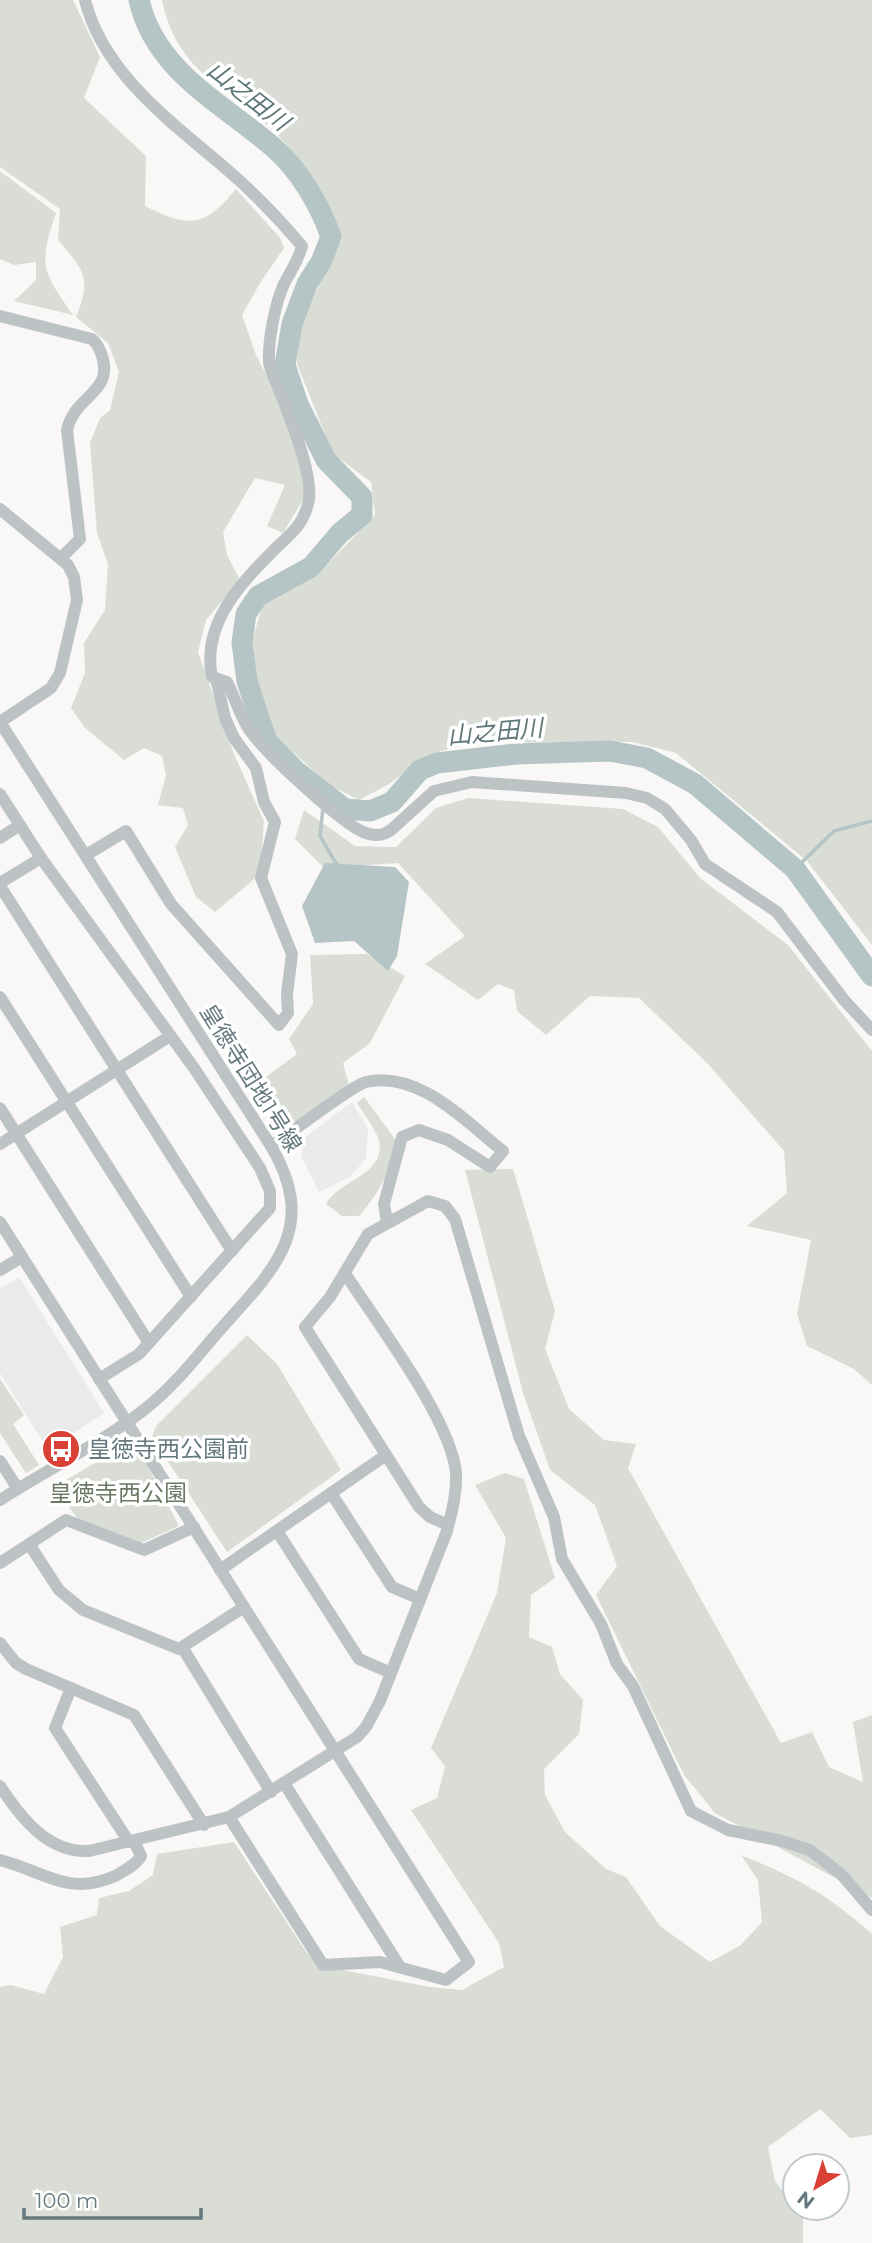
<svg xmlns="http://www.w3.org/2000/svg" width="872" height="2243" viewBox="0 0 872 2243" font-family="Montserrat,'Noto Sans JP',sans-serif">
<rect width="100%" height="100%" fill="#f9f8f6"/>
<!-- built -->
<g fill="#e9eae9">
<path d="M 352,1102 L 368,1129 L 366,1158 L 351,1176 L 319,1192 L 301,1156 L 304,1138 Z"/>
<path d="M 19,1277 L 104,1413 L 48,1450 L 0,1373 L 0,1289 Z"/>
</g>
<!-- green -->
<g fill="#d9ddd6">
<path d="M 0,0 L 73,0 L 100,57 L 84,98 L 146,156 L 145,206 C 189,228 204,228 236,189 L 280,238 L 284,248 L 260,283 L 242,315 L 256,355 L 286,413 L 303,467 L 306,495 L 283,533 L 267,526 L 285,485 L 255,478 L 223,532 L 227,555 L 240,580 L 206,620 L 198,652 L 234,754 L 264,821 L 260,874 L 215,912 L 196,897 L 175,847 L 188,825 L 183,808 L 158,805 L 166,775 L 162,756 L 144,748 L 124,760 L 85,728 L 71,708 L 85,673 L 84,643 L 105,610 L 108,564 L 97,533 L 90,443 L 100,418 L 110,410 L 119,372 L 108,343 L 76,317 C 92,278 84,270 58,240 L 60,209 L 0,167 Z"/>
<path d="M 162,0 L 872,0 L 872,945 L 807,861 L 676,753 L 632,742 L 472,743 L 431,754 L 389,784 L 359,800 L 329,785 L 273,734 L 254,679 L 253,638 L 263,604 L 317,575 L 375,515 L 371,482 L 333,454 L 297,364 L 299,325 L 342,240 C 327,206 311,170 285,143 C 237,90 178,79 162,0 Z"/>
<path d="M 0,171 L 56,213 C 38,266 42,270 73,315 L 14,301 L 36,280 L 36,262 L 14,265 L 0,259 Z"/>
<path d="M 468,798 L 623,809 L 658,827 L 700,878 L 788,945 L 872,1051 L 872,1385 L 854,1369 L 807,1346 L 797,1314 L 811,1240 L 747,1226 L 787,1193 L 784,1151 L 707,1063 L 639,998 L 590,996 L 546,1035 L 517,1011 L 514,990 L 498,984 L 478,1000 L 425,964 L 465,936 L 398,863 L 324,868 L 295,839 L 304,810 L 355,846 L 396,847 L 436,808 Z"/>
<path d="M 367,954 L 405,976 L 370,1043 L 343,1063 L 350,1089 L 287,1127 L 259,1082 L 297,1054 L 289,1039 L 313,1004 L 310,955 Z"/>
<path d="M 364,1097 L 398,1143 C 390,1172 379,1193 359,1216 L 342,1216 L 326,1204 C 339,1180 386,1175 379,1141 C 376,1129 363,1113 357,1103 Z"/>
<path d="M 513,1169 L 555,1311 L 545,1349 L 569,1409 L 604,1440 L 636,1444 L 628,1468 L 781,1743 L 812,1732 L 829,1767 L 863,1782 L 853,1722 L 872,1715 L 872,1898 L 715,1813 L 684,1775 L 596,1595 L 617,1566 L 595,1505 L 550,1470 L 523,1393 L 465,1170 Z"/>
<path d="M 247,1335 L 277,1364 L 341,1470 L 227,1552 L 152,1437 L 156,1426 Z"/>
<path d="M 0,1379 L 24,1415 L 13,1424 L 39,1465 L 26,1473 L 0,1433 Z"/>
<path d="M 127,1444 L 140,1451 L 179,1526 L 141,1543 L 78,1519 L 54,1487 Z"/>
<path d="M 505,1473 L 524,1479 L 555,1578 L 531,1595 L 529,1637 L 552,1647 L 560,1674 L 583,1700 L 579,1734 L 544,1769 L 545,1795 L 565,1832 L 606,1869 L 626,1877 L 660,1926 L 710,1962 L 741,1945 L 762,1922 L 758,1880 L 741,1855 C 797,1878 827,1894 872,1934 L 872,2135 L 850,2138 L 820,2109 L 768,2147 L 775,2181 L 803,2216 L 803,2243 L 0,2243 L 0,1987 L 11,1985 L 44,1994 L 63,1957 L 60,1927 L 97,1915 L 99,1898 L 129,1891 L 153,1875 L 157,1854 L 234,1842 L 307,1953 L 332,1968 L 430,1987 L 462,1990 L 504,1967 L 499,1943 L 411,1810 L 437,1798 L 445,1766 L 431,1748 L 497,1593 L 506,1538 L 475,1485 Z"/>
</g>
<!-- water -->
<path fill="#b5c4c5" d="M 325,863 L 395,867 L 409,882 L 397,956 L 388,971 L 354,941 L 315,943 L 302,906 Z"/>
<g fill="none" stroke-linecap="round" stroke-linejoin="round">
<!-- stream -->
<g stroke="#b5c4c5" stroke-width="3.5">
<path d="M 323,808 L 320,836 L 337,865"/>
<path d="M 795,869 L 834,831 L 872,821"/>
</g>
<!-- river -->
<path stroke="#b5c4c5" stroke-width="21" d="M 139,0 C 155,71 222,103 273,147 C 299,169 320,205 331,237 L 321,262 L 307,284 L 292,324 L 285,365 L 298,404 L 326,460 L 362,497 L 362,515 L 340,533 L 311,567 L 258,596 L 246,614 L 242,643 L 247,681 L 256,709 L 267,741 L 296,771 L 345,809 L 370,811 L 392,802 L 420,770 L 437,763 L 516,754 L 610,751 L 647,758 L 695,784 L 795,869 L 872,976"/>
<!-- minor -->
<g stroke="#bdc3c5" stroke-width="12">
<path d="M 85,0 C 104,76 176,125 231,173 C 256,195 281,221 302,246 C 297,264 292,268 284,284 C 275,304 268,340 269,362 C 270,370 275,380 278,387 C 288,413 316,479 308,504 C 303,524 292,533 278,546 C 242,582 201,623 212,677 L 227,682 C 234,696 239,712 247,726 C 261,750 336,818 361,831 C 372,836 381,837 391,830 L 434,791 L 472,782 L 626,793 L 647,798 L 665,809 L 691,840 L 705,864 L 777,912 L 844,1000 L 872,1030"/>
<path d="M 0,316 L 92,339 C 98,344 98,347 101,353 C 116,393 75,394 67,430 L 80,539 L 61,558"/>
<path d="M 0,509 L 68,565 L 74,577 L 77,600 L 60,673 L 51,688 L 0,722"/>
<path d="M 0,722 L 271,1146 C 317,1224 279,1265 226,1323 C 200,1352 176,1385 145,1409 C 100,1444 48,1469 0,1500"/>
<path d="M 0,794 L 41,858 L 194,1068 L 260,1168 L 270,1191 L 270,1208 L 139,1354 L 99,1379"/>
<path d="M 0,838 L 20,825"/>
<path d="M 86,855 L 126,831 L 171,904 L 279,1025 L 288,1013 L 287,994 L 292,954 L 261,878 L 275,822 L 264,802 L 256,768 L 234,738 L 225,718 L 216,678"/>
<path d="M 0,883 L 41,858"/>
<path d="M 0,886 L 232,1251"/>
<path d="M 0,997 L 191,1297"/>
<path d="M 0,1108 L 149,1343"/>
<path d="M 0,1144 L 170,1036"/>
<path d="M 271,1146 C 290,1134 351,1086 366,1082 C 419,1070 466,1122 503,1151 L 490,1167 L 448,1140 L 419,1130 L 402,1137 L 384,1204 L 387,1222"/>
<path d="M 0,1222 L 469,1962 L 446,1980 L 380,1962 L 323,1965 L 229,1817"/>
<path d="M 0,1270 L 22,1257"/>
<path d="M 0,1461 L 18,1489"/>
<path d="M 331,1493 L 392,1587 L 420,1599"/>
<path d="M 448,1525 L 430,1517 L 419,1507 L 305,1327 L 330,1297 L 368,1234 L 428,1201 L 445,1206 L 455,1219 L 519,1436 L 554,1517 L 562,1559 L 601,1624 L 617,1664 L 633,1686 L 691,1811 L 728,1830 L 782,1841 L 810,1850 L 842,1875 L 872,1910"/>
<path d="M 277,1531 L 359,1659 L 391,1673"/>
<path d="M 29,1544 L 59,1590 L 83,1610 L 179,1649 L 244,1607"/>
<path d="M 0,1563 L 66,1520 L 144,1550 L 194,1527"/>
<path d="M 220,1570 L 386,1455"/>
<path d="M 0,1643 L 16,1663 L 26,1669 L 134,1715 L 204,1825"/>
<path d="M 182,1647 L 271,1792"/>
<path d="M 71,1688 L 55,1728 L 129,1842"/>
<path d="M 284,1783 L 400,1967"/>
<path d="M 0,1786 C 21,1818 48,1853 89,1851 L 229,1817 L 357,1737 L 366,1727 L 380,1701 L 447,1531 C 452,1511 457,1493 456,1473 C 451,1419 376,1322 345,1273"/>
<path d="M 0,1860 C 44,1871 67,1897 115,1876 C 124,1871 136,1865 141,1856 L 134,1841"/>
</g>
</g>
<!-- icons -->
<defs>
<symbol id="bus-disc" viewBox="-11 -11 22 22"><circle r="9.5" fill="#d94136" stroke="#fff"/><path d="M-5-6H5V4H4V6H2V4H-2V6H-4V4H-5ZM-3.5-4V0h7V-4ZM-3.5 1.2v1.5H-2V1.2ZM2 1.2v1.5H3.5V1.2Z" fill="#fff"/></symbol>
</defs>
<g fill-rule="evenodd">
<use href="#bus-disc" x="39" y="1427" width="44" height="44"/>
</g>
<g text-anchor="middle" stroke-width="7" stroke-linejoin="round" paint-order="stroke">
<!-- street labels -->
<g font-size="23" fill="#65797f" stroke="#fff">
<text transform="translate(251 1078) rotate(58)" y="8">皇徳寺団地1号線</text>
</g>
<!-- poi labels -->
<g font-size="23" fill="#65797f" stroke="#fff" text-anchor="start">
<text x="88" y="1457">皇徳寺西公園前</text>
</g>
<!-- park labels -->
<g font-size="23" fill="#6b7864" stroke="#fff">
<text x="118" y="1501">皇徳寺西公園</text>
</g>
<!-- water labels -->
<g font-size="24" font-style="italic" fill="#607779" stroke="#fff">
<text transform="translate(248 96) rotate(38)" y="8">山之田川</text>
<text transform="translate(495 732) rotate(-5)" y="8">山之田川</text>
</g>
</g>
<!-- north arrow -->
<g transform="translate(816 2187) rotate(218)"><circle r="33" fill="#ffffff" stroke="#c1c9cc" stroke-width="2"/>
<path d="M0-5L12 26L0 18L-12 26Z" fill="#d94136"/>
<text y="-10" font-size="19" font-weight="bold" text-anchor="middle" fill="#65797f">N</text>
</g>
<!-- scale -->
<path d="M24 2208v10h177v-10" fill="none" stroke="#65797f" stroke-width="3.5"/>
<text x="35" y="2208" font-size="21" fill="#65797f" stroke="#ffffff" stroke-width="5" paint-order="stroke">100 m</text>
</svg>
